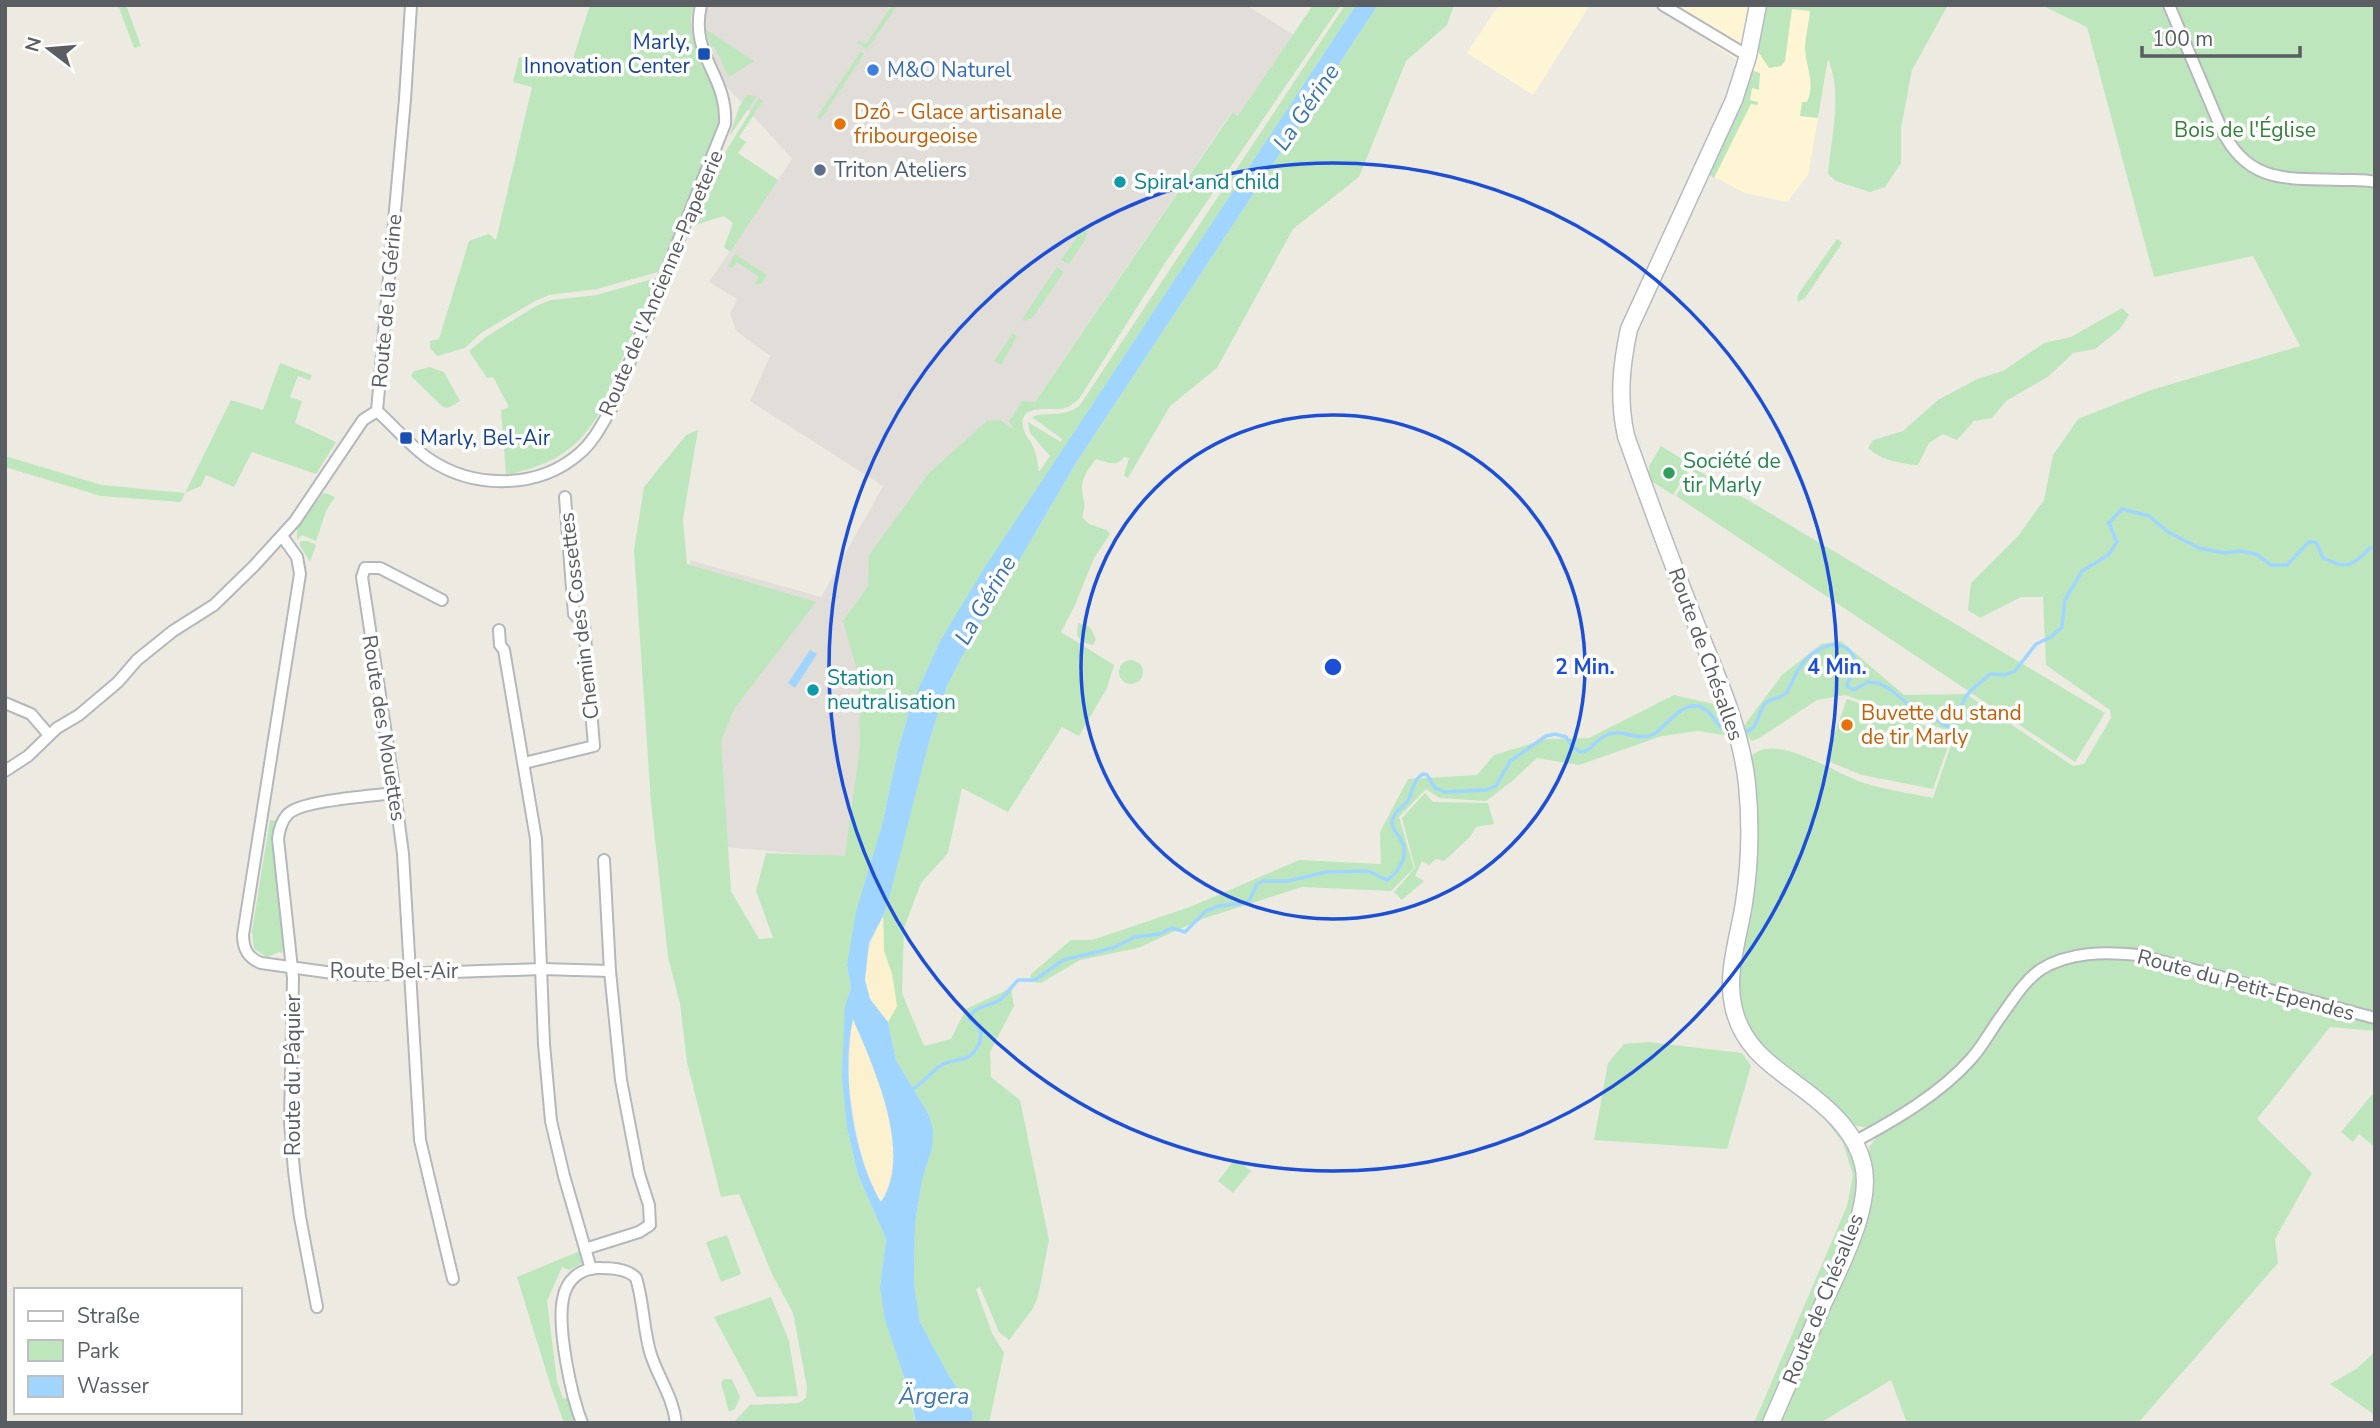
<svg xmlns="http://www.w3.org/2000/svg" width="2380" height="1428" viewBox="0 0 2380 1428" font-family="'Nunito Sans',sans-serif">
<rect width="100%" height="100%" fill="#edebe1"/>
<!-- commercial -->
<g fill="#fef5d5">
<path d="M 1499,5 L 1590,5 L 1533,95 L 1467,53 Z"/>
<path d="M 1653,5 L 1838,5 L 1808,175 L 1787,202 L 1745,193 L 1702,171 L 1743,75 L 1737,60 Z"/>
</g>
<!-- industrial -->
<path fill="#e1ded9" d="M 695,5 L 1246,5 L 1294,35 L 1238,117 L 1231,113 L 1035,402 L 1022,401 L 1010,421 L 1015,428 L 932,557 L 846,858 L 725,847 L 702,673 L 690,560 L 821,597 L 883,486 L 750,401 L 770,356 L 736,331 L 730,313 L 737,299 L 709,282 L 792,159 L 687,43 Z"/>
<!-- green -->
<g fill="#bde6bd">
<path d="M 118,5 L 126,5 L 141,46 L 134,48 Z"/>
<path d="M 590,5 L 694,5 C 682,38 706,66 716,96 C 719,106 719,114 718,124 L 658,272 L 597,289 L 549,295 L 535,301 L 481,333 L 465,348 L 437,356 L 430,348 L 430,341 L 439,339 L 469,241 L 489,234 L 496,240 L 532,87 L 513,82 L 519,57 L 570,68 Z"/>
<path d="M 892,5 L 896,7 L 867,49 L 857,43 L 859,40 L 866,44 Z"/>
<path d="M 1313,5 L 1341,5 L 1165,263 L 1079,399 C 1074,404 1068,408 1060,409 C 1047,410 1019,404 1023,427 C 1024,435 1030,439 1033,446 C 1037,455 1038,464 1039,472 L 1050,456 L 1030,433 L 1028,422 L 1061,442 L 1062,439 L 1032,417 C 1050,410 1063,419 1080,405 L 1345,5 L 1356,5 L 1037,489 L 939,643 L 911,705 L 898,750 L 882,825 L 847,965 L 851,988 L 845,1006 L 847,1128 L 858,1175 L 886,1239 L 880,1287 L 916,1423 L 733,1423 L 750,1405 L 799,1403 L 806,1398 L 807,1387 L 793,1313 L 772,1274 L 739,1194 L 721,1197 L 687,1062 L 680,1004 L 668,957 L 651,803 L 634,550 L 644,487 L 686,435 L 698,430 L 683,519 L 687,564 L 816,602 L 734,709 L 721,741 L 731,891 L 759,939 L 773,938 L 756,891 L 766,853 L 845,856 L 860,746 L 859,677 L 843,621 L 868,586 L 869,555 L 929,473 L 987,421 L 1000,420 L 1014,430 L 1009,421 L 1022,401 L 1035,402 L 1232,113 L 1238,116 Z"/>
<path d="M 1378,5 L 1454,5 L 1447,25 L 1406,61 L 1359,177 L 1293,229 L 1217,368 L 1170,406 L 1128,478 L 1124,476 L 1129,458 L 1124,457 C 1117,468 1107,462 1096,459 C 1090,467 1081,478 1082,489 C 1083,503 1087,501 1082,517 L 1089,524 L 1107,530 L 1110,534 L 1094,558 L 1075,605 L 1061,632 L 1114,665 L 1107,688 L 1079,736 L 1062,727 L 1008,812 L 962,788 L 948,853 L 921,883 L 904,928 L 902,993 L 924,1046 L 951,1039 L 966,1009 L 1011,988 L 1014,1006 L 990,1052 L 991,1077 L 1020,1100 L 1049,1240 L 1038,1297 L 1032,1310 L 1009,1340 L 999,1332 L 980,1287 L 976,1289 L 992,1333 L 1004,1353 L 989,1423 L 972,1423 L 973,1413 L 948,1374 L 920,1322 L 914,1284 L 915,1224 L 922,1180 L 932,1149 L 929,1115 L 896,1060 L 888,1022 L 897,1006 L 892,974 L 884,951 L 883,916 L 929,742 L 947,686 L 975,632 L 1009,578 L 1076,463 Z"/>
<path d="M 1763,5 L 1948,5 L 1912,70 L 1901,128 L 1901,163 L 1885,187 L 1870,192 L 1836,181 L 1828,174 C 1831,136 1843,95 1828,59 L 1818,118 L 1800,116 L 1802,102 L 1807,102 C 1816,82 1805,66 1805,46 C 1806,34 1809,22 1810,11 L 1792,9 L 1785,61 L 1781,66 L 1769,68 L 1757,50 Z"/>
<path d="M 2041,5 L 2375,5 L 2375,1031 L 2330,1027 L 2257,1119 L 2312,1173 L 2275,1239 L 2278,1263 L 2138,1423 L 1907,1423 L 1891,1380 L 1820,1423 L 1776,1423 L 1851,1255 L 1870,1146 L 1876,1138 L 1891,1127 L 1863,1127 L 1853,1125 L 1816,1091 L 1761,1051 L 1741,1019 L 1736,978 L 1749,759 C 1772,728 1837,775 1864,783 C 1886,790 1910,793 1933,798 L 1955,733 L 1845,695 L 1817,700 L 1761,737 L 1752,741 L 1747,736 L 1743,727 L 1782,675 L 1821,644 L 1841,641 L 1904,695 L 1966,694 L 2073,766 L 2084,764 L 2111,718 L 2110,710 L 2046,665 L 2043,597 L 2021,597 L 1980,618 L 1968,610 L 1971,583 L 2018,536 L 2044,500 L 2053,455 L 2078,419 L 2151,390 L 2300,346 L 2253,256 L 2154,277 L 2087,27 Z"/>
<path d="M 705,29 L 754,61 L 729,77 L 714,46 L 711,47 Z"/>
<path d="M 861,51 L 864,54 L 820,120 L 817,117 Z"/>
<path d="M 1751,70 L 1760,73 L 1759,90 L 1752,88 L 1750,100 L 1758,102 L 1758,105 L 1751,104 L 1714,178 L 1707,173 Z"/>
<path d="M 747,95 L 757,96 L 729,137 L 739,107 Z"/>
<path d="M 759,98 L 763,101 L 739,137 L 746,142 L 738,153 L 778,180 L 730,252 L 724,247 L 733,223 L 724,216 L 695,225 L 726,151 Z"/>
<path d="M 1084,227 L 1087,229 L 1086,238 L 1069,264 L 1061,260 Z"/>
<path d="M 1837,239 L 1842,243 L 1805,298 L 1798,302 L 1797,296 Z"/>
<path d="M 735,254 L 767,275 L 761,284 L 755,284 L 759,277 L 737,262 L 732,268 L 728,266 Z"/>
<path d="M 1057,267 L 1064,272 L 1032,318 L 1024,321 L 1022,319 Z"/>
<path d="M 656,278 L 600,412 C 576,452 551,465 506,475 L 501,410 L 509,407 L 493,377 L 487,378 L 469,351 L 486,337 L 536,306 L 551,300 L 597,295 Z"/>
<path d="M 2122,308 L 2129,315 L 2120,329 L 2095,349 L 2073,353 L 2049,376 L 2006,401 L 1992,418 L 1974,421 L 1957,440 L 1943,434 L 1929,443 L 1918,465 C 1901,464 1880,460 1868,448 L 1873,440 L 1903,431 L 1938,400 L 1977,379 L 2003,371 L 2044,343 L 2071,337 Z"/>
<path d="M 1013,333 L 1017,336 L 1001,365 L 994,361 Z"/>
<path d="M 280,363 L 312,375 L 310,380 L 298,376 L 290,397 L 302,401 L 295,423 L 336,442 L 316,474 L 252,452 L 234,487 L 206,475 L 201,486 L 185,493 L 181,502 L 101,496 L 5,467 L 5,456 L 102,485 L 185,493 L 231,400 L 263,410 Z"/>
<path d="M 430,367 L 444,372 L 460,401 L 448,408 L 443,407 L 411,376 L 414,371 Z"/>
<path d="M 1661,446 L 1692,465 L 1673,495 L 1648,479 L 1649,466 Z"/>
<path d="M 1694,468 L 2105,713 L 2075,762 L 1676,496 Z"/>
<path d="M 326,493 L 335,497 L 326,511 L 316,541 L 302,535 L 297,540 L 297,529 L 322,494 Z"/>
<path d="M 301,541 L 308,541 L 316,545 L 310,562 L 299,544 Z"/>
<path d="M 1078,623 L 1090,627 L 1096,639 L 1093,645 L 1082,642 L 1077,635 Z"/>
<circle cx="1131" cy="672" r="12"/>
<path d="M 1674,695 L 1718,705 L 1725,718 L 1730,736 L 1698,731 L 1662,736 L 1579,765 L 1537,758 L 1511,782 L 1486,801 L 1439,798 L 1426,789 L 1399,817 L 1414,868 L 1391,891 L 1302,887 L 1202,919 L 1138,948 L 1080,960 L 1041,983 L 1030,982 L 1031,974 L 1071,940 L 1092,940 L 1190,907 L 1299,860 L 1381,864 L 1380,832 L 1408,779 L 1477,775 L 1494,755 L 1546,739 L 1589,738 Z"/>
<path d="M 1847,699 L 1952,735 L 1933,789 L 1862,775 L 1825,760 Z"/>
<path d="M 1425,793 L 1433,802 L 1488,803 L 1494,824 L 1476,827 L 1470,837 L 1444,861 L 1436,859 L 1429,865 L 1422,861 L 1415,876 L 1424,881 L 1402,900 L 1394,892 L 1415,868 L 1402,818 Z"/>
<path d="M 270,820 L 277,821 L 273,841 L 285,945 L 282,953 L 279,952 L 267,957 L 254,949 L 252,931 Z"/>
<path d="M 1648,1042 L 1742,1053 L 1751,1066 L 1727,1149 L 1594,1140 L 1608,1063 L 1624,1044 Z"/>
<path d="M 2375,1091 L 2375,1147 L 2359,1134 L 2353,1142 L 2341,1132 Z"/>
<path d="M 1818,1107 L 1848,1143 L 1858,1171 L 1856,1207 L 1841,1250 L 1765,1423 L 1754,1423 L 1847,1206 L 1853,1175 L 1843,1143 L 1817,1109 Z"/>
<path d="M 1235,1159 L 1251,1171 L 1233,1193 L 1218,1181 Z"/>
<path d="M 727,1235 L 741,1274 L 721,1282 L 706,1242 Z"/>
<path d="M 580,1251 L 583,1263 L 569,1270 L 562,1267 L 547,1301 L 557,1381 L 563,1399 L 569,1397 L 578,1423 L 564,1423 L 551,1387 L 517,1277 Z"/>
<path d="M 771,1297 L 789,1341 L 798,1396 L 757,1397 L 714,1317 Z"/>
<path d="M 2375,1352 L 2375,1415 L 2330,1384 L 2356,1369 Z"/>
<path d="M 724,1379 L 732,1379 L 740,1397 L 735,1409 L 729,1412 L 721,1383 Z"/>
</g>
<!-- sand -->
<g fill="#fbf1cf">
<path d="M 883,916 L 884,951 L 892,974 L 897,1006 L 888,1022 C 882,1015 875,1008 870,1000 C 856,974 871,940 883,916 Z"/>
<path d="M 852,1017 C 863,1042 877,1068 884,1094 C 893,1126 900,1173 880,1202 L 865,1172 L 855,1124 L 848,1076 Z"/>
</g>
<!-- water -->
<g fill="#a0d5ff" fill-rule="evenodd">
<path d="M 1356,5 L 1378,5 L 1076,463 L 1009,578 L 975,632 L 947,686 L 929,742 L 889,898 L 883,916 L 869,943 L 865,980 L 870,999 L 888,1022 L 896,1060 L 929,1115 L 933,1131 L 932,1149 L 922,1180 L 915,1224 L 914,1284 L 920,1322 L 948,1374 L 973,1413 L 972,1423 L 916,1423 L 910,1395 L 885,1320 L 880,1287 L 886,1239 L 858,1175 L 847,1128 L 842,1077 L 845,1006 L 851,988 L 847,965 L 856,912 L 882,825 L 898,750 L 911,705 L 939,643 L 983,570 ZM 853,1019 C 873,1066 914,1154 881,1202 C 853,1155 841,1072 853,1019 Z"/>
<path d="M 810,650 L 817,654 L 795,688 L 788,683 Z"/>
</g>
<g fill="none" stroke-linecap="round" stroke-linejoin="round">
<!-- stream -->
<g stroke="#a0d5ff" stroke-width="3.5">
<path d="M 1741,732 C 1759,731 1756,717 1764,705 C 1769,697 1781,700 1787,692 C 1792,684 1794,675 1800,667 C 1809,654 1831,638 1846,648 C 1852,652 1857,659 1856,667 C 1855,674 1848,678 1847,686 L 1853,690 L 1868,682 L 1879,683 L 1891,690 L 1908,704 L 1928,712 L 1944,725 L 1954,728 L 1960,719 C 1959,695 1974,689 1990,674 L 2005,675 L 2015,671 L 2036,644 L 2051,637 L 2062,627 L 2065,600 L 2082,571 L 2108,555 L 2117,542 L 2109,523 L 2122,509 L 2149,516 L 2168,532 L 2199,548 L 2225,553 L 2240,551 L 2256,554 L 2271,565 L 2287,565 L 2309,542 L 2316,542 L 2323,558 C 2347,570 2352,566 2370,548 L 2375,548"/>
<path d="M 910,1090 C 922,1086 929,1073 940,1066 C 948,1060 958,1061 966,1058 C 975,1054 984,1039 980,1030 C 978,1025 972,1022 969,1018 C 976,1005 987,1007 998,1001 C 1007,995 1011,987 1018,980 L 1035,980 L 1063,960 L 1113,948 L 1135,937 L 1159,934 L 1172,928 L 1185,932 L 1206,911 L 1219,906 L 1245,903 L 1250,899 L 1257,884 L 1263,881 L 1288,881 L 1326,872 L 1368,871 L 1387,880 C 1398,873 1409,856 1402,842 C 1399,833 1389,829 1393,818 C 1396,809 1406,807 1410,797 C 1413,788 1414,779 1423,774 L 1427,775 L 1435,788 L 1445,792 L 1486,790 L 1496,786 L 1510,761 L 1546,736 L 1555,734 L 1566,737 C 1585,767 1588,744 1607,735 C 1622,727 1638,743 1654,734 C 1667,726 1680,703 1698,706 C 1713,709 1716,729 1730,733"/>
</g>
<defs>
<g id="street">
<path d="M 1663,5 L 1748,56"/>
<path d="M 2169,5 L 2221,128 C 2248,185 2288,178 2342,180 C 2353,180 2364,179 2375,182"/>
<path d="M 377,411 C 394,426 410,446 429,459 C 473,489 538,490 580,453 C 594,441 602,424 611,409 L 725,124 C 728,75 689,56 701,5"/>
<path d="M 377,411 L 405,99 L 411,5"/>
<path d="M 282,536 L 297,557 L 300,574 L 243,935 C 243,949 248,958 261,963 L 340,974 L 366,975 L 542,969 L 610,971"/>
<path d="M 442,600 L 380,568 L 365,568 L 362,577 L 395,793 L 403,854 L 420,1140 L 453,1279"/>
<path d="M 499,630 L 500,645 L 504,650 L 536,839 L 544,1044 L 551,1121 L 564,1176 L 591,1269"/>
<path d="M 5,703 L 31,714 L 49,735"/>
<path d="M 524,763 L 594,746 L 584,624 L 574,614 L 565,497"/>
<path d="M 5,771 L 28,756 L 57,728 L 79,715 L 118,682 L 137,660 L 173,631 L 214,605 L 254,566 L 295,521 L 363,420 L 377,411"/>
<path d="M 1854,1142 C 1895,1120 1940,1094 1971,1059 C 1982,1047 1990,1032 1999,1019 C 2011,1003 2023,982 2040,970 C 2069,951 2106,952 2138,955 L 2375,1018"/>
<path d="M 585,1249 L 639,1232 L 650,1225 L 649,1205 L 639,1174 L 621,1080 L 610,971 L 604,860"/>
<path d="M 317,1307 L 300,1217 L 294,1171 L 290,1122 L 293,978 L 278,839 C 279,830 281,821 288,814 C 302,800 373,796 395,793"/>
<path d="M 582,1423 C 571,1395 557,1328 563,1299 C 566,1280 581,1267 601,1268 C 613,1268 628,1269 636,1278 C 644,1303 643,1330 651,1355 C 659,1379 673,1397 676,1423"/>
</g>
<path id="secondary" d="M 1758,5 L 1748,56 L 1734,100 L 1629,329 C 1621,366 1618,399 1626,436 C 1649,501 1673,565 1698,629 C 1718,679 1741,729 1747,784 C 1751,824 1750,864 1744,903 C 1739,936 1726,972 1733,1005 C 1742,1051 1778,1069 1812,1096 C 1835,1114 1856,1135 1863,1164 C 1874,1208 1836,1274 1819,1313 C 1803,1350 1787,1386 1771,1423"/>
</defs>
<!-- street casing -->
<use href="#street" stroke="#b4b8bc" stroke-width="14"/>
<!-- secondary casing -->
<use href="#secondary" stroke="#b7bbc1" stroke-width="19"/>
<!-- street -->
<use href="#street" stroke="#fff" stroke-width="10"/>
<!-- secondary -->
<use href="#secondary" stroke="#fff" stroke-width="16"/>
</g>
<!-- distance rings -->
<g fill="none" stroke="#1d4ed8" stroke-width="3.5">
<circle cx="1333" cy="667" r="252"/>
<circle cx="1333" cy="667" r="504"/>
</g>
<!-- markers -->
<g fill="#1a4fb4" stroke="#fff" stroke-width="2.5">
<rect x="697" y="47" width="14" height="14" rx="3.5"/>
<rect x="399" y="431" width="14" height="14" rx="3.5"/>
</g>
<circle fill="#3f7fe0" stroke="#fff" stroke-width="2.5" cx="873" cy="70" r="7"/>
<g fill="#e8710a" stroke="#fff" stroke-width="2.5">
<circle cx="840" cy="124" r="7"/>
<circle cx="1847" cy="725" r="7"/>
</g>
<circle fill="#5c6f8a" stroke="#fff" stroke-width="2.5" cx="820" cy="170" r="7"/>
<g fill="#0f9aa8" stroke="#fff" stroke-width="2.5">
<circle cx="1120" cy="182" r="7"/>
<circle cx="813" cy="690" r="7"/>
</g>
<circle fill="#2e9e5b" stroke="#fff" stroke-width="2.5" cx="1669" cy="473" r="7"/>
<g text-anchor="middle" stroke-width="7" stroke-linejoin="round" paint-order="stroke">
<!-- transit labels -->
<g font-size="21" fill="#164399" stroke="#fff" text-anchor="end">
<text x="690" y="49">Marly,<tspan x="690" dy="24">Innovation Center</tspan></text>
<text x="420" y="445" text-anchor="start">Marly, Bel-Air</text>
</g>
<!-- shop labels -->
<g font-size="21" fill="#366cbe" stroke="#fff" text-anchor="start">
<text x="887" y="77">M&amp;O Naturel</text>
</g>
<!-- food labels -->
<g font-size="21" fill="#c56008" stroke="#fff" text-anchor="start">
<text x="854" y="119">Dzô - Glace artisanale<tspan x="854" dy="24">fribourgeoise</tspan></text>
<text x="1861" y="720">Buvette du stand<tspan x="1861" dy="24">de tir Marly</tspan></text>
</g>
<!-- park labels -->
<g font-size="21" fill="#328236" stroke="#fff">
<text x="2245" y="137">Bois de l'Église</text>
</g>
<!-- service labels -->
<g font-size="21" fill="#4e5e75" stroke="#fff" text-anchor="start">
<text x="834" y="177">Triton Ateliers</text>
</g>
<!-- culture labels -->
<g font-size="21" fill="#0d838f" stroke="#fff" text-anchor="start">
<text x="1134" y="189">Spiral and child</text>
<text x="827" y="685">Station<tspan x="827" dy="24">neutralisation</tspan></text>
</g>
<!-- street labels -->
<g font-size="21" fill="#5a5e63" stroke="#fff">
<text transform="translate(661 283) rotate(-67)" y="7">Route de l'Ancienne-Papeterie</text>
<text transform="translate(387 301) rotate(-85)" y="7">Route de la Gérine</text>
<text transform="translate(579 616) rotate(-97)" y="7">Chemin des Cossettes</text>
<text transform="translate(1706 654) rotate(70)" y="7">Route de Chésalles</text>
<text transform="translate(384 728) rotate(81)" y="7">Route des Mouettes</text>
<text x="394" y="978">Route Bel-Air</text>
<text transform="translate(2246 985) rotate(15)" y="7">Route du Petit-Ependes</text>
<text transform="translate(293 1075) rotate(-90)" y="7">Route du Pâquier</text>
<text transform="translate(1823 1299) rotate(-68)" y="7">Route de Chésalles</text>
</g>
<!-- leisure labels -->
<g font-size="21" fill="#27864d" stroke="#fff" text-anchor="start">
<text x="1683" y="468">Société de<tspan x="1683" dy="24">tir Marly</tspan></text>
</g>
<!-- water labels -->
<g font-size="23" font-style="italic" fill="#3b75b3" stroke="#fff">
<text transform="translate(1306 107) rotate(-56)" y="8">La Gérine</text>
<text transform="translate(985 600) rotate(-60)" y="8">La Gérine</text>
<text x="934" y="1404">Ärgera</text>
</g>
</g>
<circle cx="1333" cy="667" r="10" fill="#1d4ed8" stroke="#fff" stroke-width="3.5"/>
<g font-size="21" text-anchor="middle" font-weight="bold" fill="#1d4ed8" stroke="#fff" stroke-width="7" stroke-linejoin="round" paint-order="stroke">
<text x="1585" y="674">2 Min.</text>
<text x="1837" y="674">4 Min.</text>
</g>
<!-- border -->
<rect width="2380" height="1428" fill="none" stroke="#5a5e63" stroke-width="14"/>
<!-- legend -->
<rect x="14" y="1288" width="228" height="126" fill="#ffffff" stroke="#bdbfc1" stroke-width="2"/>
<rect x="28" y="1311" width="35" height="10" fill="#ffffff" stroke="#bdbfc1" stroke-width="2"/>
<text x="77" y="1323" font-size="21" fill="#5a5e63">Straße</text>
<rect x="28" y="1340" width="35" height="21" fill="#bde6bd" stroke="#bdbfc1" stroke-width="2"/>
<text x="77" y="1358" font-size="21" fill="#5a5e63">Park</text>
<rect x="28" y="1376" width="35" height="21" fill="#a0d5ff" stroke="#bdbfc1" stroke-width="2"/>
<text x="77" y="1393" font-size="21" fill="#5a5e63">Wasser</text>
<!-- north arrow -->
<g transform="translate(49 49) rotate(286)" stroke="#ffffff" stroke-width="5" paint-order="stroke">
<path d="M0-5L12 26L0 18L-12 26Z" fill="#5a5e63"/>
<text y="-10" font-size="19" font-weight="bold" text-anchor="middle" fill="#5a5e63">N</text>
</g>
<!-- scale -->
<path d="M2142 46v10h158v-10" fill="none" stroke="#5a5e63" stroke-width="3.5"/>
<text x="2152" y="46" font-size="21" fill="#5a5e63" stroke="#ffffff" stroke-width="5" paint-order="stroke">100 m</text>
</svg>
